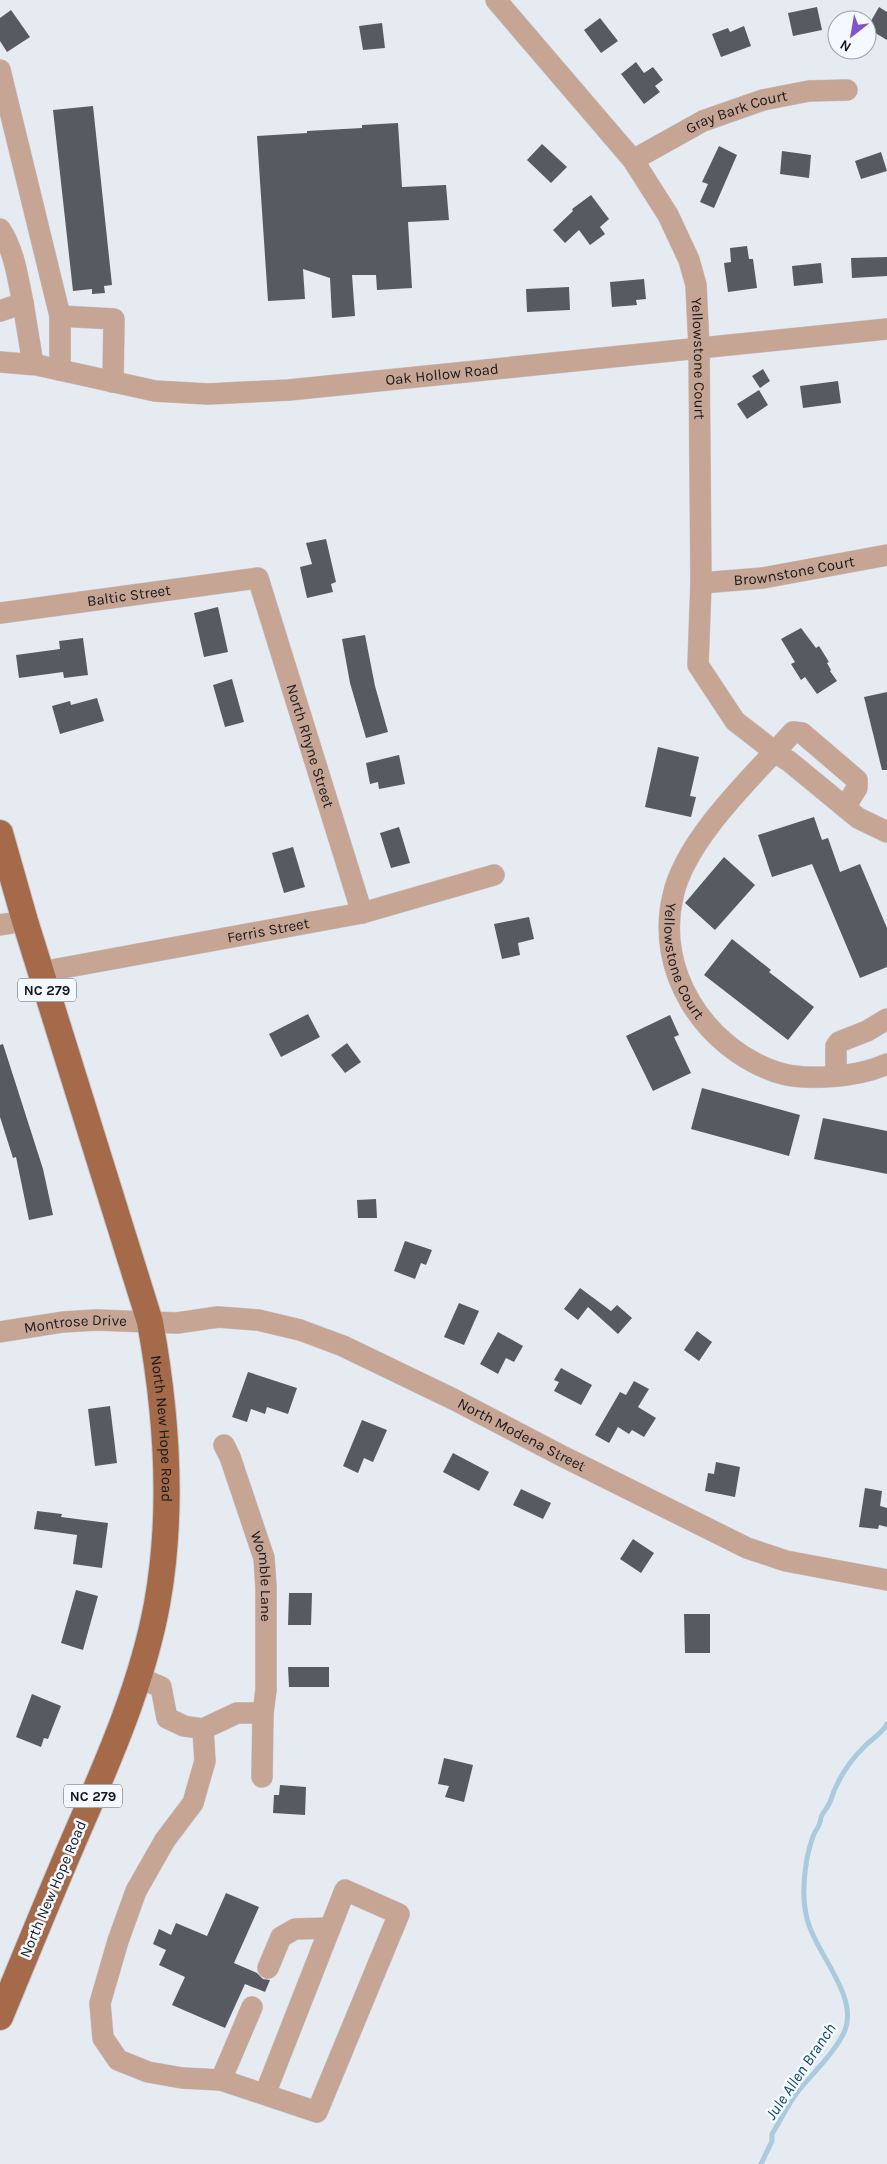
<svg xmlns="http://www.w3.org/2000/svg" width="887" height="2164" viewBox="0 0 887 2164" font-family="Karla,sans-serif">
<rect width="100%" height="100%" fill="#e6ebf2"/>
<g fill="none" stroke-linecap="round" stroke-linejoin="round">
<!-- stream -->
<path stroke="#aacbdd" stroke-width="5" d="M 761,2164 L 772,2141 L 772,2134 C 781,2120 789,2102 800,2089 C 814,2072 837,2050 845,2030 C 859,1994 812,1950 806,1914 C 802,1896 804,1876 807,1858 C 809,1850 811,1840 815,1832 C 817,1829 819,1826 820,1822 C 822,1816 819,1821 822,1815 C 824,1811 828,1807 830,1802 C 836,1783 848,1763 863,1748 C 871,1739 881,1735 887,1724"/>
</g>
<!-- building -->
<g fill="#575b61">
<path d="M 817,7 L 822,30 L 793,36 L 788,13 Z"/>
<path d="M 879,7 L 887,12 L 887,40 L 867,28 Z"/>
<path d="M 11,10 L 30,37 L 7,52 L 0,41 L 0,18 Z"/>
<path d="M 600,18 L 618,41 L 601,53 L 584,30 Z"/>
<path d="M 382,23 L 385,48 L 363,50 L 359,26 Z"/>
<path d="M 744,26 L 751,46 L 721,57 L 712,34 L 728,28 L 730,32 Z"/>
<path d="M 636,62 L 644,73 L 653,67 L 663,80 L 655,86 L 660,92 L 644,104 L 621,74 Z"/>
<path d="M 93,106 L 112,285 L 104,286 L 105,293 L 92,294 L 92,289 L 73,291 L 53,110 Z"/>
<path d="M 398,123 L 402,187 L 446,185 L 449,220 L 408,222 L 412,288 L 377,290 L 376,275 L 352,275 L 355,316 L 332,318 L 330,278 L 303,269 L 305,299 L 268,301 L 257,136 L 307,133 L 307,131 L 362,128 L 362,125 Z"/>
<path d="M 542,144 L 567,167 L 551,183 L 527,160 Z"/>
<path d="M 719,146 L 737,155 L 714,208 L 700,202 L 708,184 L 702,182 Z"/>
<path d="M 782,151 L 811,155 L 809,178 L 780,174 Z"/>
<path d="M 881,152 L 887,171 L 861,179 L 855,161 Z"/>
<path d="M 591,195 L 609,219 L 600,227 L 605,234 L 590,245 L 579,230 L 565,243 L 553,230 L 573,211 L 572,209 Z"/>
<path d="M 747,246 L 749,259 L 753,259 L 757,288 L 728,292 L 724,263 L 731,262 L 730,248 Z"/>
<path d="M 887,257 L 887,276 L 852,278 L 851,258 Z"/>
<path d="M 821,263 L 823,283 L 794,286 L 792,266 Z"/>
<path d="M 644,279 L 646,299 L 636,300 L 637,305 L 612,307 L 610,282 Z"/>
<path d="M 569,287 L 570,310 L 527,312 L 526,289 Z"/>
<path d="M 763,369 L 770,381 L 760,388 L 752,376 Z"/>
<path d="M 838,381 L 841,403 L 803,408 L 800,386 Z"/>
<path d="M 759,390 L 768,405 L 747,419 L 737,404 Z"/>
<path d="M 326,539 L 336,582 L 331,584 L 333,592 L 307,598 L 300,567 L 312,564 L 306,543 Z"/>
<path d="M 218,607 L 228,652 L 204,657 L 194,613 Z"/>
<path d="M 801,628 L 816,648 L 819,646 L 829,662 L 827,663 L 831,670 L 830,671 L 837,681 L 817,694 L 805,677 L 801,680 L 791,664 L 795,662 L 781,639 Z"/>
<path d="M 365,635 L 375,686 L 388,732 L 366,738 L 350,683 L 342,639 Z"/>
<path d="M 83,638 L 88,675 L 64,678 L 63,672 L 19,678 L 16,655 L 60,649 L 59,641 Z"/>
<path d="M 232,679 L 244,722 L 225,727 L 213,685 Z"/>
<path d="M 887,692 L 887,770 L 882,770 L 864,697 Z"/>
<path d="M 97,698 L 104,721 L 60,734 L 52,706 L 70,701 L 71,705 Z"/>
<path d="M 658,747 L 699,757 L 690,796 L 696,797 L 691,817 L 645,807 Z"/>
<path d="M 399,755 L 405,784 L 379,789 L 378,782 L 370,784 L 366,763 Z"/>
<path d="M 814,817 L 822,840 L 828,838 L 840,872 L 860,864 L 887,928 L 887,967 L 860,978 L 812,864 L 772,877 L 758,835 Z"/>
<path d="M 399,827 L 410,863 L 391,868 L 380,833 Z"/>
<path d="M 293,847 L 305,887 L 284,893 L 272,853 Z"/>
<path d="M 724,857 L 755,885 L 715,930 L 685,903 Z"/>
<path d="M 529,917 L 534,939 L 518,943 L 520,955 L 502,959 L 494,924 Z"/>
<path d="M 732,939 L 771,970 L 769,972 L 814,1007 L 788,1040 L 704,975 Z"/>
<path d="M 308,1014 L 320,1037 L 281,1057 L 269,1034 Z"/>
<path d="M 670,1015 L 679,1035 L 674,1037 L 691,1073 L 653,1091 L 626,1036 Z"/>
<path d="M 347,1043 L 361,1062 L 345,1073 L 331,1055 Z"/>
<path d="M 3,1044 L 43,1169 L 53,1215 L 29,1220 L 16,1157 L 13,1158 L 0,1117 L 0,1045 Z"/>
<path d="M 702,1088 L 800,1115 L 789,1156 L 691,1129 Z"/>
<path d="M 823,1118 L 887,1131 L 887,1174 L 814,1159 Z"/>
<path d="M 376,1199 L 377,1218 L 358,1218 L 357,1200 Z"/>
<path d="M 405,1241 L 432,1250 L 426,1265 L 421,1263 L 415,1279 L 394,1271 Z"/>
<path d="M 580,1288 L 611,1311 L 617,1305 L 632,1318 L 618,1334 L 588,1307 L 578,1320 L 564,1309 Z"/>
<path d="M 459,1303 L 479,1311 L 464,1345 L 444,1337 Z"/>
<path d="M 697,1331 L 712,1342 L 699,1361 L 684,1350 Z"/>
<path d="M 498,1332 L 523,1346 L 514,1362 L 506,1358 L 498,1374 L 480,1364 Z"/>
<path d="M 561,1368 L 592,1385 L 581,1405 L 554,1391 L 559,1382 L 554,1380 Z"/>
<path d="M 248,1372 L 297,1388 L 288,1414 L 267,1407 L 265,1414 L 251,1409 L 247,1422 L 232,1417 Z"/>
<path d="M 634,1381 L 649,1389 L 638,1407 L 656,1418 L 644,1437 L 632,1430 L 629,1434 L 618,1427 L 609,1443 L 595,1435 L 620,1392 L 626,1395 Z"/>
<path d="M 110,1406 L 117,1463 L 95,1466 L 88,1409 Z"/>
<path d="M 362,1420 L 387,1430 L 373,1462 L 364,1458 L 358,1473 L 343,1466 Z"/>
<path d="M 453,1453 L 489,1472 L 479,1491 L 443,1472 Z"/>
<path d="M 716,1462 L 740,1467 L 735,1497 L 705,1491 L 708,1473 L 714,1474 Z"/>
<path d="M 865,1488 L 882,1491 L 880,1506 L 887,1508 L 887,1527 L 879,1525 L 878,1529 L 859,1527 Z"/>
<path d="M 521,1489 L 551,1503 L 543,1519 L 513,1505 Z"/>
<path d="M 37,1511 L 62,1514 L 61,1517 L 108,1523 L 102,1568 L 73,1564 L 77,1535 L 34,1529 Z"/>
<path d="M 633,1539 L 654,1553 L 641,1573 L 620,1559 Z"/>
<path d="M 76,1590 L 98,1596 L 83,1650 L 61,1643 Z"/>
<path d="M 289,1593 L 312,1593 L 311,1625 L 288,1625 Z"/>
<path d="M 684,1614 L 710,1614 L 710,1653 L 685,1653 Z"/>
<path d="M 288,1667 L 329,1667 L 329,1687 L 289,1687 Z"/>
<path d="M 32,1694 L 61,1706 L 48,1739 L 44,1738 L 41,1747 L 16,1737 Z"/>
<path d="M 444,1758 L 473,1765 L 464,1802 L 445,1797 L 449,1786 L 438,1784 Z"/>
<path d="M 280,1785 L 306,1787 L 305,1815 L 273,1813 L 274,1795 L 279,1795 Z"/>
<path d="M 226,1893 L 259,1907 L 234,1963 L 257,1973 L 263,1979 L 270,1980 L 265,1992 L 245,1984 L 225,2028 L 172,2005 L 185,1977 L 159,1965 L 166,1950 L 153,1944 L 159,1929 L 171,1935 L 176,1923 L 207,1936 Z"/>
</g>
<g fill="none" stroke-linecap="round" stroke-linejoin="round">
<defs>
<g id="minor">
<path id="s1" d="M 496,0 L 633,160 L 668,215 L 689,260 L 696,285 L 699,347 L 701,583 L 698,665 L 735,721 L 775,752 L 790,762 L 858,818 L 887,832"/>
<path d="M 0,70 L 60,316"/>
<path id="s2" d="M 633,160 L 703,121 L 763,100 L 809,91 L 847,90"/>
<path d="M 0,229 C 14,249 18,279 23,303"/>
<path d="M 0,311 L 23,303 L 33,364"/>
<path id="s3" d="M 0,362 L 37,365 L 155,391 L 208,394 L 289,390 L 887,329"/>
<path d="M 60,370 L 60,316 L 114,319 L 113,382"/>
<path id="s4" d="M 701,583 L 763,578 L 887,555"/>
<path id="s5" d="M 0,613 L 258,578 L 362,913"/>
<path id="s6" d="M 845,807 L 857,788 L 857,780 L 802,733 L 793,732 C 754,775 685,839 673,896 C 655,971 704,1047 776,1072 C 806,1082 858,1077 887,1064"/>
<path d="M 0,925 L 25,921"/>
<path id="s7" d="M 41,972 L 362,913 L 494,875"/>
<path d="M 836,1076 L 836,1046 L 839,1042 L 867,1031 L 887,1019"/>
<path id="s8" d="M 0,1332 L 63,1322 L 96,1320 L 177,1323 L 218,1317 L 258,1320 L 300,1330 L 343,1346 L 455,1400 L 562,1456 L 747,1548 L 786,1561 L 887,1580"/>
<path id="s9" d="M 224,1445 L 230,1457 L 264,1558 L 266,1587 L 266,1690 L 263,1713 L 262,1777"/>
<path d="M 138,1677 L 161,1687 L 167,1718 L 184,1726 L 203,1729 L 237,1713 L 263,1713"/>
<path d="M 203,1729 L 205,1761 L 193,1803 L 165,1840 L 136,1891 L 118,1941 L 100,2003 L 103,2038 L 118,2060 L 148,2072 L 182,2078 L 221,2080 L 252,2007"/>
<path d="M 268,1968 L 281,1937 L 295,1929 L 330,1928"/>
<path d="M 221,2080 L 317,2112 L 399,1914 L 345,1890 L 265,2094"/>
</g>
<g id="major">
<path id="s10" d="M 0,833 L 25,921 L 150,1322 C 167,1415 174,1510 157,1604 C 142,1686 106,1766 73,1842 C 48,1900 24,1959 0,2017"/>
</g>
</defs>
<!-- minor casing -->
<use href="#minor" stroke="#c5c9d0" stroke-width="22"/>
<!-- major casing -->
<use href="#major" stroke="#c5c9d0" stroke-width="28"/>
<!-- minor -->
<use href="#minor" stroke="#c7a594" stroke-width="21"/>
<!-- major -->
<use href="#major" stroke="#a46a4a" stroke-width="26"/>
</g>
<g text-anchor="middle" stroke-width="5" stroke-linejoin="round" paint-order="stroke">
<!-- shield labels -->
<g fill="#f4f8ff" stroke="#5a5c60" stroke-width="1">
<rect x="18" y="978.5" width="58" height="23" rx="4"/>
<rect x="64" y="1784.5" width="58" height="23" rx="4"/>
</g>
<g font-size="14" font-weight="bold" fill="#18191c">
<text x="47" y="995">NC 279</text>
<text x="93" y="1801">NC 279</text>
</g>
<!-- street labels -->
<g font-size="15" fill="#18191c" stroke="#f4f8ff">
<text dy="5" stroke="none"><textPath href="#s2" startOffset="115">Gray Bark Court</textPath></text>
<text dy="5" stroke="none"><textPath href="#s1" startOffset="425">Yellowstone Court</textPath></text>
<text dy="5" stroke="none"><textPath href="#s3" startOffset="446">Oak Hollow Road</textPath></text>
<text dy="5" stroke="none"><textPath href="#s4" startOffset="94">Brownstone Court</textPath></text>
<text dy="5" stroke="none"><textPath href="#s5" startOffset="130">Baltic Street</textPath></text>
<text dy="5" stroke="none"><textPath href="#s5" startOffset="436">North Rhyne Street</textPath></text>
<text dy="5" stroke="none"><textPath href="#s7" startOffset="231">Ferris Street</textPath></text>
<text dy="5" stroke="none"><textPath href="#s6" startOffset="385">Yellowstone Court</textPath></text>
<text dy="5" stroke="none"><textPath href="#s8" startOffset="76">Montrose Drive</textPath></text>
<text dy="5" stroke="none"><textPath href="#s10" startOffset="619">North New Hope Road</textPath></text>
<text dy="5" stroke="none"><textPath href="#s8" startOffset="548">North Modena Street</textPath></text>
<text dy="5" stroke="none"><textPath href="#s9" startOffset="138">Womble Lane</textPath></text>
<text transform="translate(53 1889) rotate(-67)" y="5">North New Hope Road</text>
</g>
<!-- water labels -->
<g font-size="16" font-style="italic" fill="#0f4d67" stroke="#f4f8ff">
<text transform="translate(800 2071) rotate(-56)" y="6">Jule Allen Branch</text>
</g>
</g>
<!-- north arrow -->
<g transform="translate(852 35) rotate(211)"><circle r="24" fill="#f4f8ff" stroke="#9c9fa4"/>
<path d="M0-4L9 19L0 12L-9 19Z" fill="#8253cc"/>
<text y="-8" font-size="14" font-weight="bold" text-anchor="middle" fill="#18191c">N</text>
</g>
</svg>
